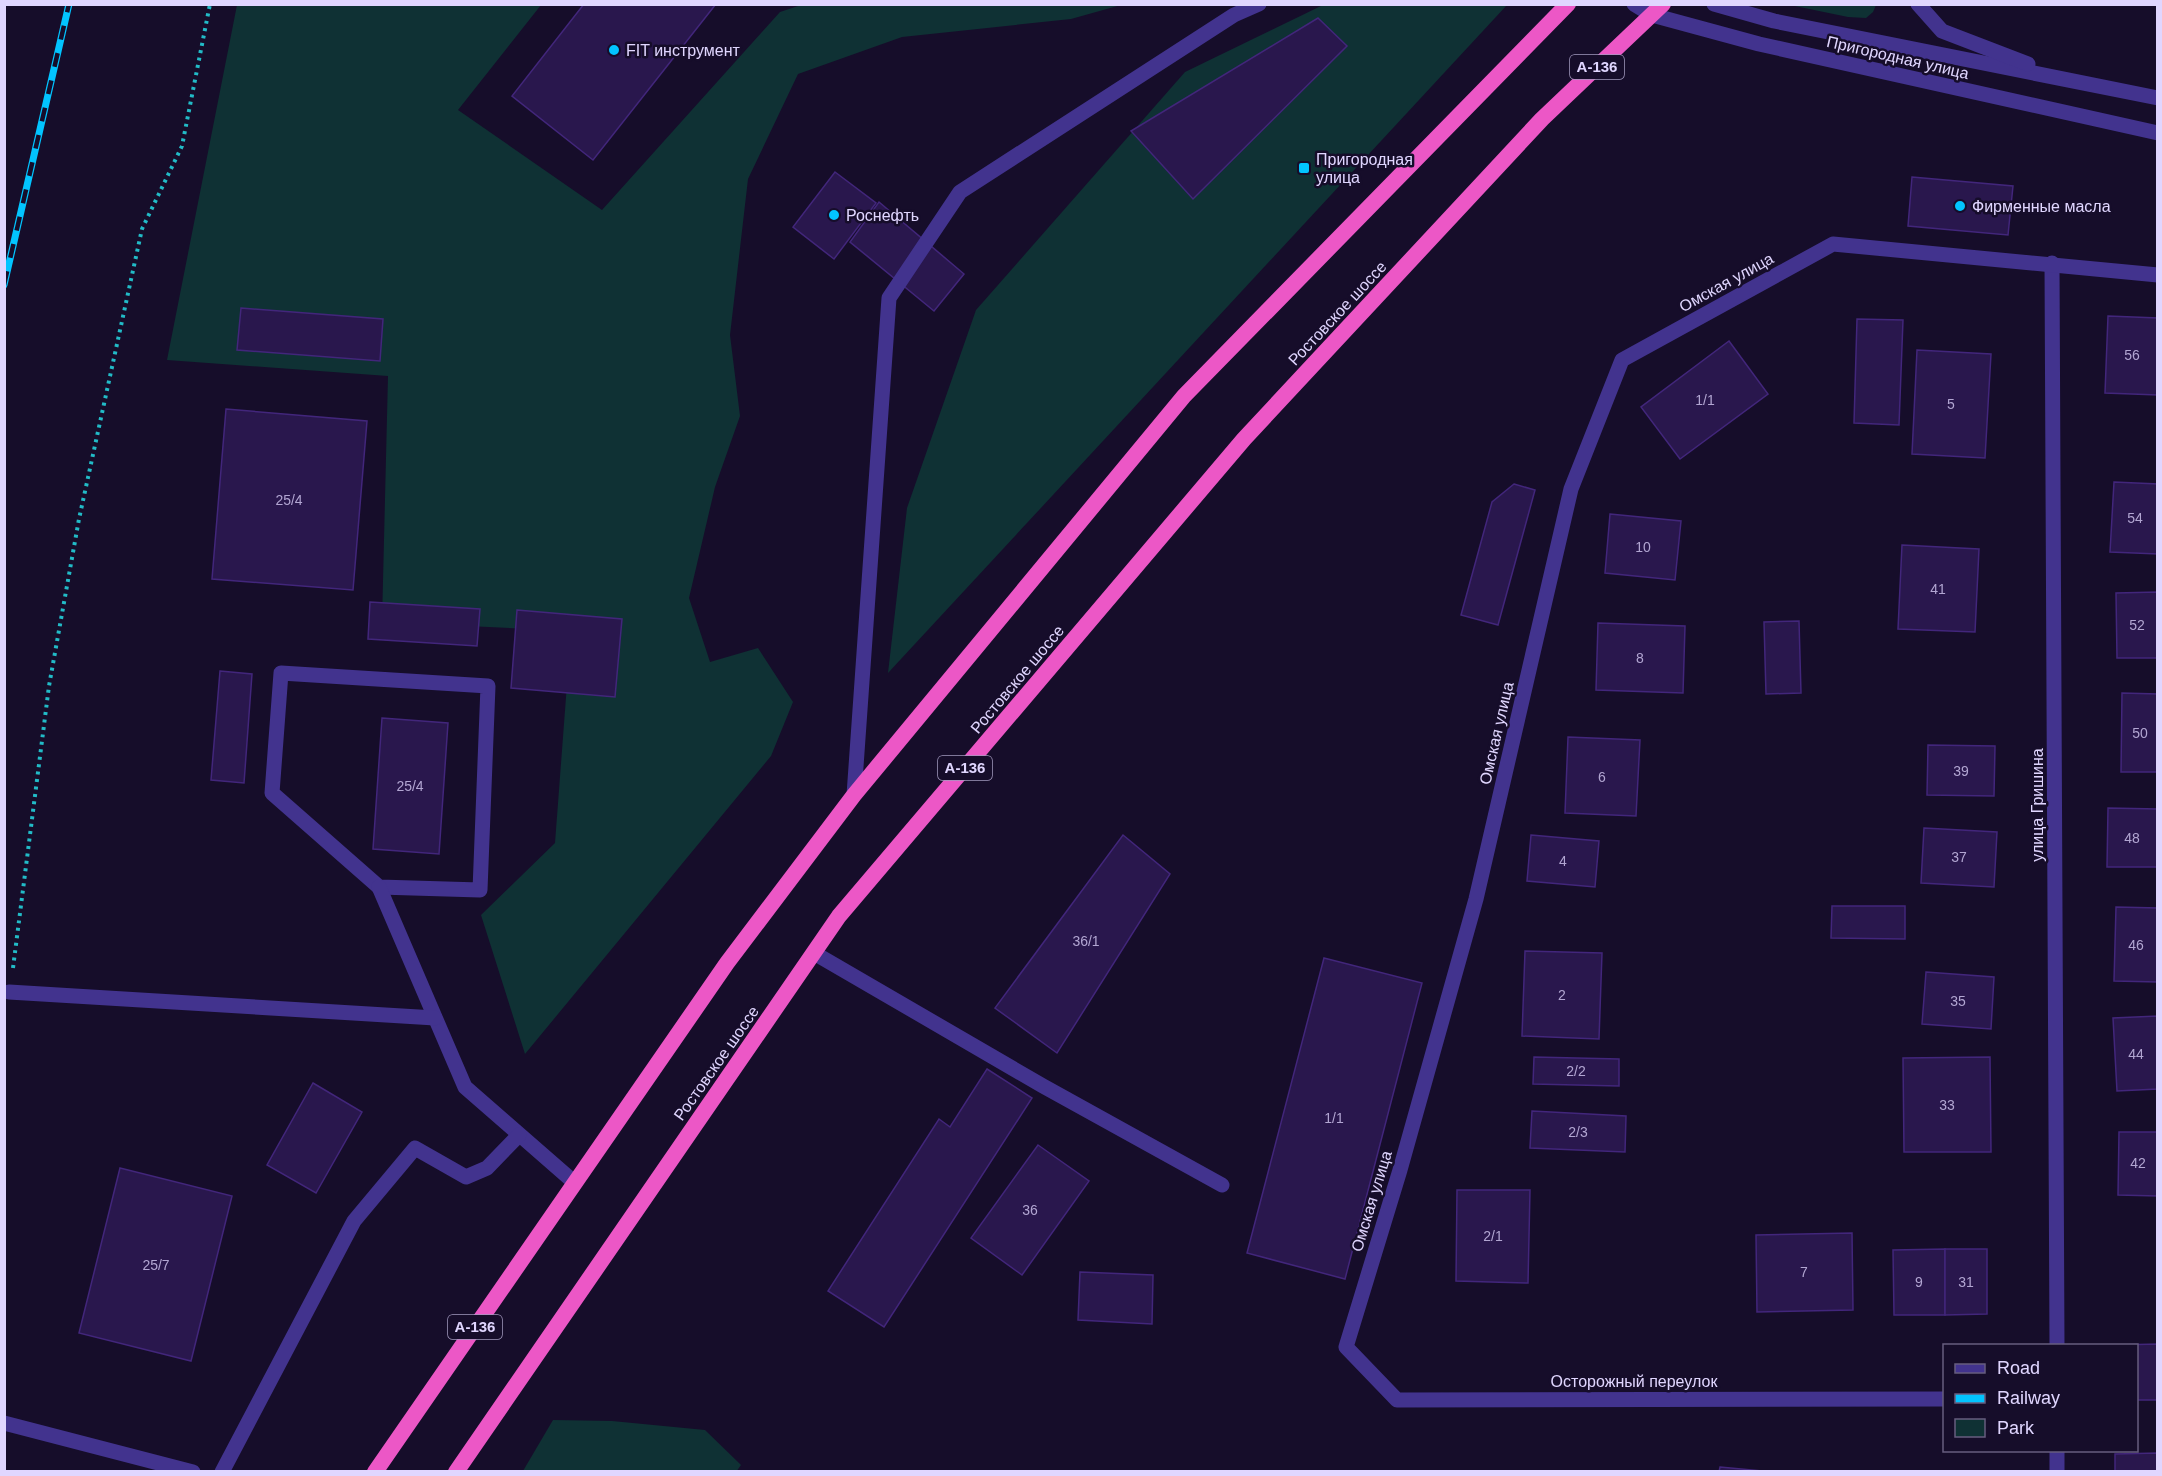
<svg xmlns="http://www.w3.org/2000/svg" width="2162" height="1476" viewBox="0 0 2162 1476" font-family="Helvetica,sans-serif">
<rect width="100%" height="100%" fill="#160d2a"/>
<!-- green -->
<g fill="#0f3134">
<path d="M 804,4 L 1121,5 L 1071,19 L 902,37 L 798,74 L 748,179 L 730,335 L 740,416 L 715,487 L 689,598 L 710,662 L 758,648 L 793,702 L 771,756 L 525,1054 L 481,915 L 555,843 L 571,631 L 382,622 L 388,376 L 167,360 L 237,5 L 541,5 L 458,110 L 602,210 L 780,12 Z"/>
<path d="M 1323,5 L 1507,5 L 888,673 L 907,508 L 976,310 L 1185,72 Z"/>
<path d="M 1790,5 L 1876,5 L 1873,12 L 1866,18 L 1848,17 Z"/>
<path d="M 553,1420 L 612,1421 L 705,1430 L 741,1465 L 736,1472 L 523,1471 Z"/>
</g>
<!-- building -->
<g fill="#29174d" stroke="#42267b" stroke-width="1.5">
<path d="M 584,4 L 716,4 L 593,160 L 512,96 Z"/>
<path d="M 1318,18 L 1347,46 L 1193,199 L 1131,131 Z"/>
<path d="M 835,172 L 876,203 L 834,259 L 793,227 Z"/>
<path d="M 1912,177 L 2013,186 L 2008,235 L 1908,226 Z"/>
<path d="M 879,202 L 964,274 L 934,311 L 850,242 Z"/>
<path d="M 241,308 L 383,319 L 380,361 L 237,350 Z"/>
<path d="M 2108,316 L 2158,318 L 2158,395 L 2105,393 Z"/>
<path d="M 1857,319 L 1903,320 L 1899,425 L 1854,423 Z"/>
<path d="M 1729,341 L 1768,394 L 1680,459 L 1641,407 Z"/>
<path d="M 1917,350 L 1991,354 L 1985,458 L 1912,454 Z"/>
<path d="M 226,409 L 367,421 L 353,590 L 212,579 Z"/>
<path d="M 2114,482 L 2158,484 L 2158,554 L 2110,552 Z"/>
<path d="M 1514,484 L 1535,490 L 1498,625 L 1461,615 L 1492,502 Z"/>
<path d="M 1610,514 L 1681,521 L 1675,580 L 1605,573 Z"/>
<path d="M 1902,545 L 1979,549 L 1975,632 L 1898,629 Z"/>
<path d="M 2158,592 L 2158,658 L 2117,658 L 2116,593 Z"/>
<path d="M 370,602 L 480,609 L 477,646 L 368,639 Z"/>
<path d="M 517,610 L 622,619 L 615,697 L 511,688 Z"/>
<path d="M 1799,621 L 1801,693 L 1766,694 L 1764,622 Z"/>
<path d="M 1598,623 L 1685,626 L 1683,693 L 1596,690 Z"/>
<path d="M 220,671 L 252,674 L 244,783 L 211,780 Z"/>
<path d="M 2122,693 L 2158,694 L 2158,772 L 2121,772 Z"/>
<path d="M 382,718 L 448,723 L 439,854 L 373,849 Z"/>
<path d="M 1568,737 L 1640,740 L 1636,816 L 1565,813 Z"/>
<path d="M 1928,745 L 1995,746 L 1994,796 L 1927,795 Z"/>
<path d="M 2108,808 L 2158,809 L 2158,867 L 2107,867 Z"/>
<path d="M 1924,828 L 1997,832 L 1994,887 L 1921,883 Z"/>
<path d="M 1123,835 L 1170,874 L 1057,1053 L 995,1008 Z"/>
<path d="M 1531,835 L 1599,841 L 1595,887 L 1527,881 Z"/>
<path d="M 1832,906 L 1905,906 L 1905,939 L 1831,938 Z"/>
<path d="M 2116,907 L 2158,908 L 2158,982 L 2114,981 Z"/>
<path d="M 1525,951 L 1602,953 L 1599,1039 L 1522,1036 Z"/>
<path d="M 1324,958 L 1422,983 L 1345,1279 L 1247,1253 Z"/>
<path d="M 1926,972 L 1994,977 L 1991,1029 L 1922,1024 Z"/>
<path d="M 2158,1016 L 2158,1089 L 2117,1091 L 2113,1018 Z"/>
<path d="M 1534,1057 L 1619,1059 L 1619,1086 L 1533,1084 Z"/>
<path d="M 1990,1057 L 1991,1152 L 1904,1152 L 1903,1058 Z"/>
<path d="M 987,1069 L 1032,1098 L 884,1327 L 828,1291 L 939,1119 L 950,1127 Z"/>
<path d="M 313,1083 L 362,1112 L 316,1193 L 267,1165 Z"/>
<path d="M 1532,1111 L 1626,1116 L 1625,1152 L 1530,1148 Z"/>
<path d="M 2119,1132 L 2158,1132 L 2158,1196 L 2118,1195 Z"/>
<path d="M 1038,1145 L 1089,1181 L 1022,1275 L 971,1238 Z"/>
<path d="M 120,1168 L 232,1196 L 191,1361 L 79,1333 Z"/>
<path d="M 1457,1190 L 1530,1190 L 1528,1283 L 1456,1281 Z"/>
<path d="M 1852,1233 L 1853,1310 L 1757,1312 L 1756,1235 Z"/>
<path d="M 1945,1249 L 1945,1315 L 1894,1315 L 1893,1250 Z"/>
<path d="M 1945,1249 L 1987,1249 L 1987,1314 L 1945,1315 Z"/>
<path d="M 1080,1272 L 1153,1275 L 1152,1324 L 1078,1320 Z"/>
<path d="M 2158,1344 L 2158,1400 L 2136,1400 L 2136,1346 L 2116,1345 Z"/>
<path d="M 2158,1453 L 2158,1472 L 2115,1472 L 2115,1454 Z"/>
<path d="M 1720,1467 L 1773,1472 L 1719,1472 Z"/>
</g>
<g fill="none" stroke-linecap="round" stroke-linejoin="round">
<!-- path -->
<path stroke="#22bbc7" stroke-width="4" stroke-dasharray="3 4.5" stroke-linecap="butt" d="M 13,968 L 49,686 L 79,519 L 142,229 L 182,146 L 210,4"/>
<!-- service -->
<g stroke="#42338e" stroke-width="15">
<path d="M 281,673 L 488,686 L 480,890 L 379,887 L 272,793 Z"/>
<path d="M 854,795 L 889,298 L 960,192 L 1234,15 L 1259,4"/>
<path d="M 379,887 L 465,1087 L 575,1183"/>
<path d="M 814,953 L 1043,1086 L 1222,1185"/>
<path d="M 9,992 L 435,1018"/>
<path d="M 4,1423 L 193,1472"/>
<path d="M 222,1472 L 354,1221 L 415,1148 L 466,1177 L 487,1168 L 519,1135"/>
</g>
<!-- minor -->
<g stroke="#42338e" stroke-width="15">
<path d="M 2052,263 L 2057,1346"/>
<path d="M 1944,1399 L 1397,1400 L 1346,1347 L 1400,1170 L 1476,899 L 1571,489 L 1622,360 L 1833,244 L 2158,275"/>
<path d="M 2057,1450 L 2057,1472"/>
</g>
<!-- tertiary -->
<g stroke="#42338e" stroke-width="15">
<path d="M 1634,4 L 1652,15 L 1759,44 L 2158,133"/>
<path d="M 1714,4 L 1774,21 L 2158,98"/>
<path d="M 1918,4 L 1942,31 L 2028,64"/>
</g>
<!-- trunk -->
<g stroke="#ec57c6" stroke-width="16">
<path d="M 375,1472 L 727,963 L 854,795 L 1184,396 L 1568,4"/>
<path d="M 456,1472 L 839,916 L 1244,439 L 1542,119 L 1663,4"/>
</g>
<defs>
<path id="rail" d="M 4,285 L 69,4"/>
</defs>
<!-- rail casing -->
<use href="#rail" stroke="#02c4ff" stroke-width="7"/>
<!-- rail -->
<use href="#rail" stroke="#160d2a" stroke-width="4.5" stroke-dasharray="14" stroke-linecap="butt"/>
</g>
<!-- markers -->
<g fill="#02c4ff" stroke="#160d2a" stroke-width="2">
<circle cx="614" cy="50" r="6"/>
<rect x="1298" y="162" width="12" height="12" rx="3"/>
<circle cx="1960" cy="206" r="6"/>
<circle cx="834" cy="215" r="6"/>
</g>
<g text-anchor="middle" stroke-width="5" stroke-linejoin="round" paint-order="stroke">
<!-- number labels -->
<g font-size="14" fill="#b2a6d2">
<text x="2132" y="360">56</text>
<text x="1705" y="405">1/1</text>
<text x="1951" y="409">5</text>
<text x="289" y="505">25/4</text>
<text x="2135" y="523">54</text>
<text x="1643" y="552">10</text>
<text x="1938" y="594">41</text>
<text x="2137" y="630">52</text>
<text x="1640" y="663">8</text>
<text x="2140" y="738">50</text>
<text x="1961" y="776">39</text>
<text x="1602" y="782">6</text>
<text x="410" y="791">25/4</text>
<text x="2132" y="843">48</text>
<text x="1959" y="862">37</text>
<text x="1563" y="866">4</text>
<text x="1086" y="946">36/1</text>
<text x="2136" y="950">46</text>
<text x="1562" y="1000">2</text>
<text x="1958" y="1006">35</text>
<text x="2136" y="1059">44</text>
<text x="1576" y="1076">2/2</text>
<text x="1947" y="1110">33</text>
<text x="1334" y="1123">1/1</text>
<text x="1578" y="1137">2/3</text>
<text x="2138" y="1168">42</text>
<text x="1030" y="1215">36</text>
<text x="1493" y="1241">2/1</text>
<text x="156" y="1270">25/7</text>
<text x="1804" y="1277">7</text>
<text x="1919" y="1287">9</text>
<text x="1966" y="1287">31</text>
</g>
<!-- shield labels -->
<g fill="#160d2a" stroke="#a39abf" stroke-width="1.5">
<rect x="1570" y="55" width="54" height="24" rx="4.5"/>
<rect x="938" y="756" width="54" height="24" rx="4.5"/>
<rect x="448" y="1315" width="54" height="24" rx="4.5"/>
</g>
<g font-size="15" font-weight="bold" fill="#e0d6ff">
<text x="1597" y="72">А-136</text>
<text x="965" y="773">А-136</text>
<text x="475" y="1332">А-136</text>
</g>
<!-- poi labels -->
<g font-size="16" fill="#e0d6ff" stroke="#160d2a" text-anchor="start">
<text x="626" y="56">FIT инструмент</text>
<text x="1316" y="165">Пригородная<tspan x="1316" dy="18">улица</tspan></text>
<text x="1972" y="212">Фирменные масла</text>
<text x="846" y="221">Роснефть</text>
</g>
<!-- street labels -->
<g font-size="16" fill="#e0d6ff" stroke="#160d2a">
<text transform="translate(1898 57) rotate(13)" y="6">Пригородная улица</text>
<text transform="translate(1726 282) rotate(-29)" y="6">Омская улица</text>
<text transform="translate(1337 313) rotate(-47)" y="6">Ростовское шоссе</text>
<text transform="translate(1017 679) rotate(-50)" y="6">Ростовское шоссе</text>
<text transform="translate(1496 733) rotate(-77)" y="6">Омская улица</text>
<text transform="translate(2037 805) rotate(-90)" y="6">улица Гришина</text>
<text transform="translate(716 1063) rotate(-55)" y="6">Ростовское шоссе</text>
<text transform="translate(1371 1201) rotate(-73)" y="6">Омская улица</text>
<text x="1634" y="1387">Осторожный переулок</text>
</g>
</g>
<!-- border -->
<rect width="2162" height="1476" fill="none" stroke="#e0d6ff" stroke-width="12"/>
<!-- legend -->
<rect x="1943" y="1344" width="195" height="108" fill="#160d2a" stroke="#675d7f" stroke-width="1.5"/>
<rect x="1955" y="1364" width="30" height="9" fill="#42338e" stroke="#675d7f" stroke-width="1.5"/>
<text x="1997" y="1374" font-size="18" fill="#e0d6ff">Road</text>
<rect x="1955" y="1394" width="30" height="9" fill="#02c4ff" stroke="#675d7f" stroke-width="1.5"/>
<text x="1997" y="1404" font-size="18" fill="#e0d6ff">Railway</text>
<rect x="1955" y="1419" width="30" height="18" fill="#0f3134" stroke="#675d7f" stroke-width="1.5"/>
<text x="1997" y="1434" font-size="18" fill="#e0d6ff">Park</text>
</svg>
